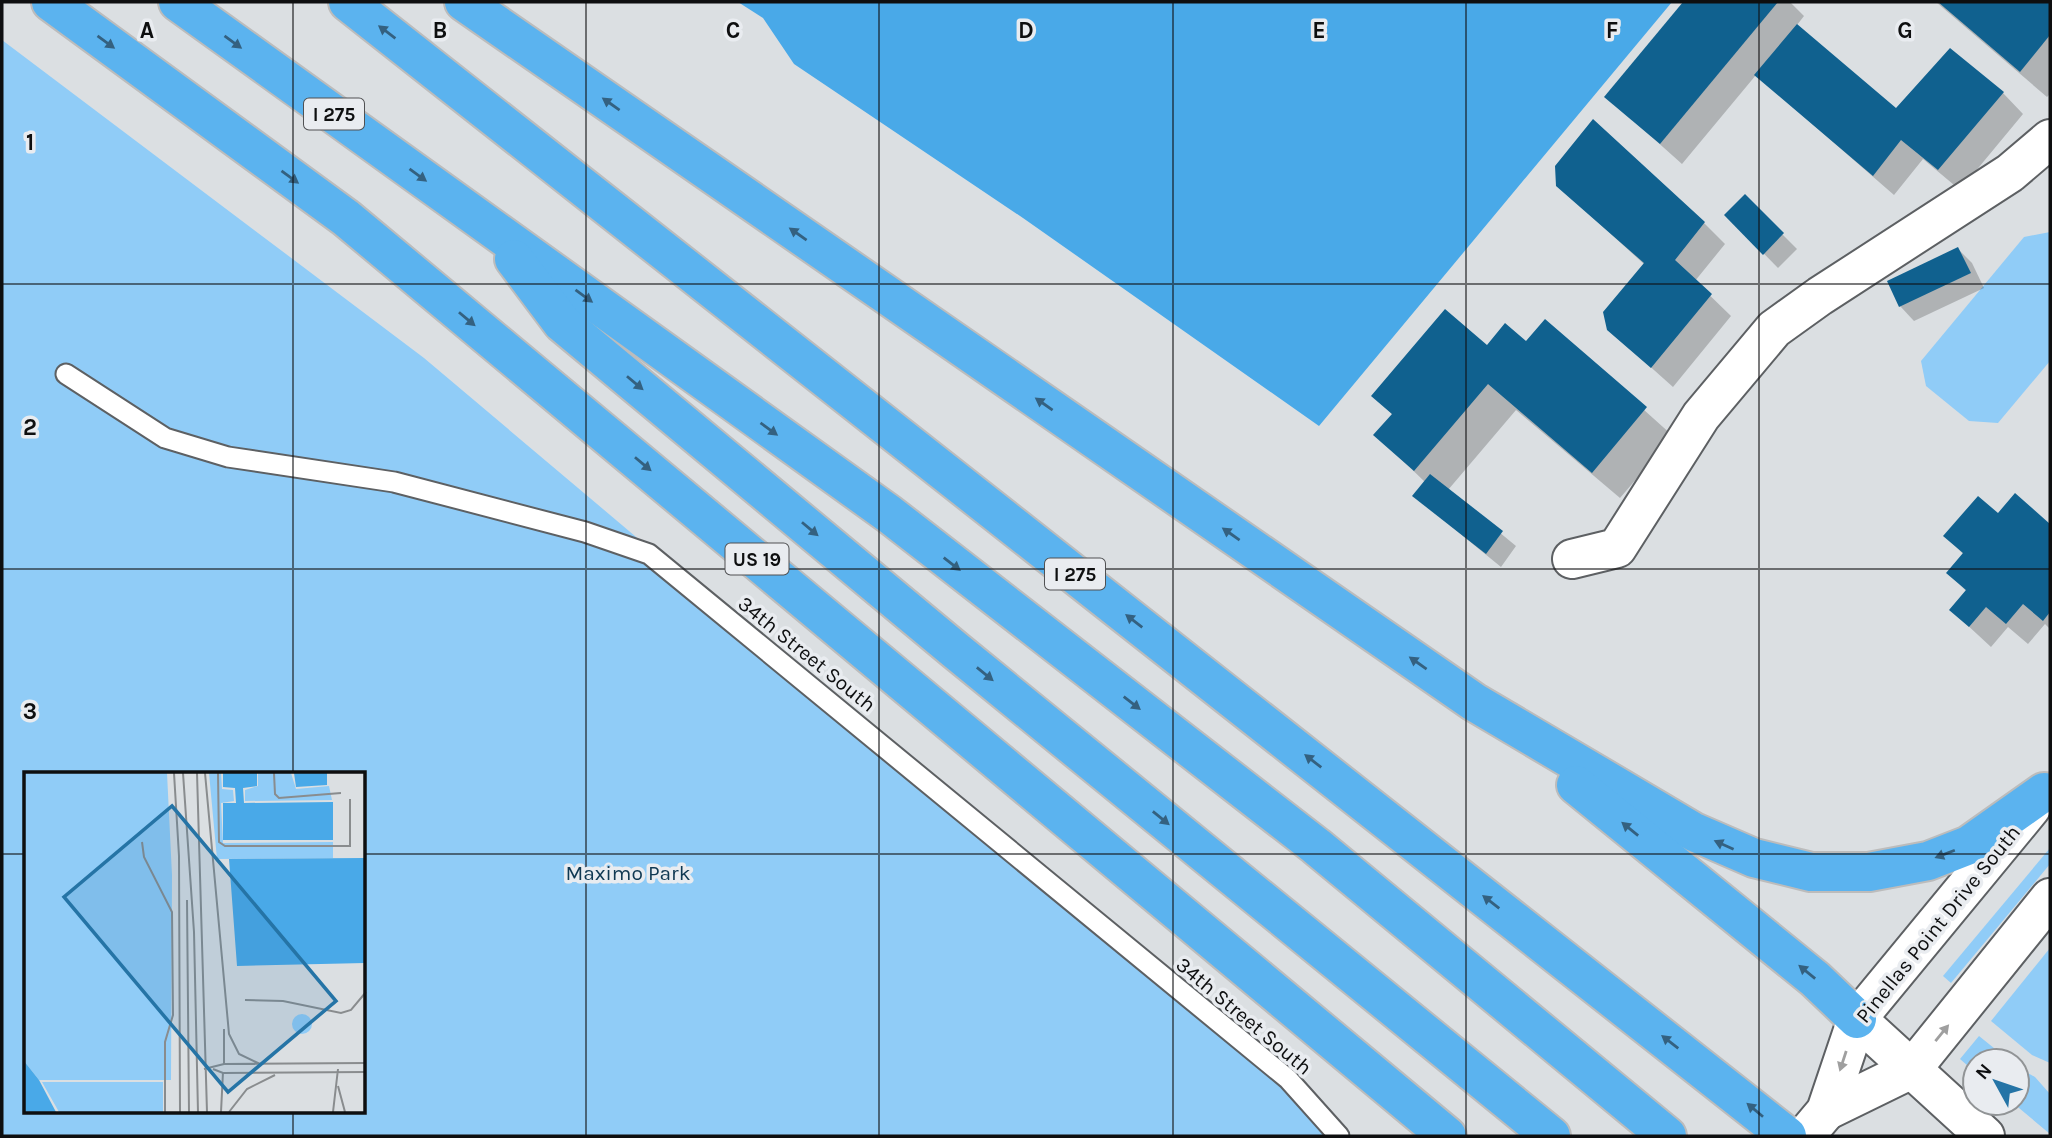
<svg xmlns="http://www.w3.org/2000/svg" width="2052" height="1138" viewBox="0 0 2052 1138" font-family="Karla,sans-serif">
<rect width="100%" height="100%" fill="#dbdfe2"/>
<!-- green -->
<g fill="#90ccf7" fill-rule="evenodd">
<path d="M 2,40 L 424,358 L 1346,1136 L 2,1136 ZM 26,774 L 364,774 L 364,1112 L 26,1112 Z"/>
<path d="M 2050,232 L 2050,361 L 1998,423 L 1969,421 L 1926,386 L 1921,361 L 2024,237 Z"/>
<path d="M 2050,848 L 2050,864 L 1951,983 L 1943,976 Z"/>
<path d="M 2050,948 L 2050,1063 L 2032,1055 L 1991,1021 Z"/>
<path d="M 1979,1036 L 2010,1061 L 1975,1061 L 1975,1072 L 1960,1059 Z"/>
<path d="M 2017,1067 L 2035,1077 L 2050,1094 L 2050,1134 L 2013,1103 L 2017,1103 Z"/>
</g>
<!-- water -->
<path fill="#49a9e8" d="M 738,2 L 1672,2 L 1319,426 L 1023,218 L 794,64 L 763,18 Z"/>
<!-- shadow -->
<g fill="#0003">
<path d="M 1686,2 L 1790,2 L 1804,16 L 1797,25 L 1896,110 L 2003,93 L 2023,114 L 1960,190 L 1923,159 L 1894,195 L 1756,75 L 1682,164 L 1607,97 Z"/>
<path d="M 1936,2 L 2050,2 L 2050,94 L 2047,97 Z"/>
<path d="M 1557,185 L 1704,223 L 1725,244 L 1695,281 L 1731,316 L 1673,387 L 1608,329 L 1645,265 Z"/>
<path d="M 1745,197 L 1797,249 L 1778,268 L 1726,215 Z"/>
<path d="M 1958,249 L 1972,263 L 1984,288 L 1914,321 L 1900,306 L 1889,282 Z"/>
<path d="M 1545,321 L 1673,436 L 1620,498 L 1516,410 L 1448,490 L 1516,546 L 1501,567 L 1414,496 L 1425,482 L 1376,435 L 1393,415 L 1373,396 L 1487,347 L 1526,343 Z"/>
<path d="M 2015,495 L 2050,526 L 2050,629 L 2045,624 L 2028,644 L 2008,627 L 1991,647 L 1951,610 L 1967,592 L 1949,573 L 1964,555 L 1946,536 L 1998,516 Z"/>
</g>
<!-- building -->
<g fill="#10618f">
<path d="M 1683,2 L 1778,2 L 1660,144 L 1604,97 Z"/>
<path d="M 1938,2 L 2050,2 L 2050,35 L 2020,72 Z"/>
<path d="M 1797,24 L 1896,108 L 1950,48 L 2004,92 L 1938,170 L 1901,140 L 1873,176 L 1754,75 Z"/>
<path d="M 1593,119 L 1705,222 L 1675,260 L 1712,294 L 1651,368 L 1607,330 L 1603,312 L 1644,263 L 1556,186 L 1555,166 Z"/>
<path d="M 1745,194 L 1784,233 L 1763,255 L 1724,215 Z"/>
<path d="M 1958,247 L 1971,273 L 1899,307 L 1887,281 Z"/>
<path d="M 1445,309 L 1487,345 L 1505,323 L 1526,341 L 1545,319 L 1647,407 L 1592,473 L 1488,384 L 1414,471 L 1373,435 L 1392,414 L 1371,396 Z"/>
<path d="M 1430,474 L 1503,531 L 1486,554 L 1412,496 Z"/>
<path d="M 2015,493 L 2050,524 L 2050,612 L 2043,621 L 2023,604 L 2006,624 L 1986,607 L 1969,627 L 1949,610 L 1966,590 L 1946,573 L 1963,553 L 1943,536 L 1978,496 L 1998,513 Z"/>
</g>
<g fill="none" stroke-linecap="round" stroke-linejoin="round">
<defs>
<path id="service" d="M 66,374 L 165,438 L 228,457 L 394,482 L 585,532 L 649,554 L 1288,1079 L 1339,1136"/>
<path id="minor" d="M 1572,559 L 1617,548 L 1701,416 L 1774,329 L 1820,296 L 2010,173 L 2050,139"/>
<g id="tertiary">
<path d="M 1857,1019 L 1985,1136"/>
<path d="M 1826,1111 L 1912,1069 L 2050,898"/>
<path d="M 1805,1136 L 1826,1111 L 1857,1019 L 2031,808"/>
</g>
<g id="motorway">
<path d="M 51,2 L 346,218 L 1447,1136"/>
<path d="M 178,2 L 889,514 L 1316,846 L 1667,1136"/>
<path d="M 348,2 L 1787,1136"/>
<path d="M 464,2 L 1474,702 L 1694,832 L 1754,858 L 1811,872 L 1869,872 L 1928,861 L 1969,845 L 2044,792"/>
<path d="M 514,259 L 562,323 L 955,650 L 1551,1136"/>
<path d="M 1576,785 L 1815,979 L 1857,1019"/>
</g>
</defs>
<!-- service casing -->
<use href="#service" stroke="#5d6063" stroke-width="23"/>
<!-- minor casing -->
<use href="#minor" stroke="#5d6063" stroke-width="42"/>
<!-- tertiary casing -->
<use href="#tertiary" stroke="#5d6063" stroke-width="42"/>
<!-- motorway casing -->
<use href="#motorway" stroke="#bcbcbc" stroke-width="42"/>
<!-- service -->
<use href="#service" stroke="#fff" stroke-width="19"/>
<!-- minor -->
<use href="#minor" stroke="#fff" stroke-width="38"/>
<!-- tertiary -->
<use href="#tertiary" stroke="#fff" stroke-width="38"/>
<!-- motorway -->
<use href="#motorway" stroke="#5bb3ef" stroke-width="38"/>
</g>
<!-- one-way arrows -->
<defs><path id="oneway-solid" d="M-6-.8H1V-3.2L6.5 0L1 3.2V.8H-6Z" transform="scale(1.75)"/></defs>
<g fill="#346180">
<use href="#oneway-solid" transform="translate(387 32) rotate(-143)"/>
<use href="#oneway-solid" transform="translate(106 42) rotate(36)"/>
<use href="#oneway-solid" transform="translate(233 42) rotate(36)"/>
<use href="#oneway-solid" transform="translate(611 104) rotate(-145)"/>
<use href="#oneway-solid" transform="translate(418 175) rotate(36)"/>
<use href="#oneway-solid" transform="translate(290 177) rotate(36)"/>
<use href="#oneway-solid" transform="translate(798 234) rotate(-145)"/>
<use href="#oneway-solid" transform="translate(584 296) rotate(36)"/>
<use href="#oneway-solid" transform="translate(467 319) rotate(40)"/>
<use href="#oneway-solid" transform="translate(635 383) rotate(40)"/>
<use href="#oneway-solid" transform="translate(1044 404) rotate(-145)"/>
<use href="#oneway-solid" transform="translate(769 429) rotate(36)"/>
<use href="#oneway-solid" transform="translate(643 464) rotate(40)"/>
<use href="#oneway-solid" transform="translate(810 529) rotate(40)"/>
<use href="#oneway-solid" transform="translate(1231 534) rotate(-145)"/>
<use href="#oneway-solid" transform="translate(952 564) rotate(38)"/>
<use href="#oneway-solid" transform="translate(1134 621) rotate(-142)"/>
<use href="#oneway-solid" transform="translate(1418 663) rotate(-145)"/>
<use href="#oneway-solid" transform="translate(985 674) rotate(39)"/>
<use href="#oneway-solid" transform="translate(1132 703) rotate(38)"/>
<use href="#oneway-solid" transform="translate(1313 761) rotate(-142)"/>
<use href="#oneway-solid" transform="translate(1161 818) rotate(39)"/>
<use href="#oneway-solid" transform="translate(1630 829) rotate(-141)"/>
<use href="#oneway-solid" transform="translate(1724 845) rotate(-156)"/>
<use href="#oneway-solid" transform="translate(1945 854) rotate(159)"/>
<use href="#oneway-solid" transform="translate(1491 902) rotate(-142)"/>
<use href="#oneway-solid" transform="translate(1807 972) rotate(-141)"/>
<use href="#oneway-solid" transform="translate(1670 1042) rotate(-142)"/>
<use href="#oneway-solid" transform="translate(1755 1110) rotate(-140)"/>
</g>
<g fill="#9f9f9f">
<use href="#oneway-solid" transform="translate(1942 1033) rotate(-51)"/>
<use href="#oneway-solid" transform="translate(1843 1061) rotate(108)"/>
</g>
<!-- grid -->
<path fill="none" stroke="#0e0f10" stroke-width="2" stroke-opacity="0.55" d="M 293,2 L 293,774M 586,2 L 586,1136M 879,2 L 879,1136M 1173,2 L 1173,1136M 1466,2 L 1466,1136M 1759,2 L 1759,1136M 2,284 L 2050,284M 2,569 L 2050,569M 2,854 L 26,854M 364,854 L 2050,854M 293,1112 L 293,1136"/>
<g text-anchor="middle" stroke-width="7" stroke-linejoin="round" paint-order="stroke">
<!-- shield labels -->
<g fill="#e9ecf0" stroke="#505153" stroke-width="2">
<rect x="304" y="98.5" width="60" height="31" rx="5"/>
<rect x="725.5" y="543.5" width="63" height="31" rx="5"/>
<rect x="1045" y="558.5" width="60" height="31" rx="5"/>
</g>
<g font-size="19" font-weight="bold" fill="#0e0f10">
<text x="334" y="121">I 275</text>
<text x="757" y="566">US 19</text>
<text x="1075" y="581">I 275</text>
</g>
<!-- street labels -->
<g font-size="21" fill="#0e0f10" stroke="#e9ecf0">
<text transform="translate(807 654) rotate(39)" y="7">34th Street South</text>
<text transform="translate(1938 924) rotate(-51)" y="7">Pinellas Point Drive South</text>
<text transform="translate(1244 1016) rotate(40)" y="7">34th Street South</text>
</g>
<!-- park labels -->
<g font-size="21" fill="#0f3852" stroke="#e9ecf0">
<text x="628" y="880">Maximo Park</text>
</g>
</g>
<!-- overview -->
<g transform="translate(24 772)">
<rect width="341" height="341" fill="#dbdfe2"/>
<path d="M 0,1 L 143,1 L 148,103 L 147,308 L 15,308 L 0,289 ZM 185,1 L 197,1 L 198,17 L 209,18 L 210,29 L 197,31 L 199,71 L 309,70 L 309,86 L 193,87 ZM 234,1 L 267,1 L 272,17 L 305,14 L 308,28 L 221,29 L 221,18 L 234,14 ZM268 252a10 10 0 1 1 20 0a10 10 0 1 1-20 0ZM 18,310 L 139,310 L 139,340 L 35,340 Z" fill="#90ccf7"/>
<path d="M 199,1 L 233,1 L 233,14 L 219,16 L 220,31 L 309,30 L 309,68 L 199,68 L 199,31 L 212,31 L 211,16 L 199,15 ZM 270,1 L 303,1 L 303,13 L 272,15 ZM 341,86 L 341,191 L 213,194 L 205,87 ZM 0,289 L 15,308 L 32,340 L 0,340 Z" fill="#49a9e8"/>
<path fill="none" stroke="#898c8e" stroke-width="2" d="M 150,1 L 155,84 L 156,340M 159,1 L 170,160 L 174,340M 173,1 L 183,340M 181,1 L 205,262 L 215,282 L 236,292M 194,1 L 195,70 L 201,74 L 326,74 L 326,27M 250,1 L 251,22 L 255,26 L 317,21M 118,70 L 120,85 L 148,140 L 149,243 L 141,270 L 141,340M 163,128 L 165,340M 221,228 L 259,229 L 317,241 L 327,238 L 342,220M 200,292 L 200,257M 180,297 L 200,292 L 342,291M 189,297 L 199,301 L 342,300M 314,314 L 321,340M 197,340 L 199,300M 205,340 L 223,317 L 251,303M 309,340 L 314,297"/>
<path fill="#2574a6" fill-opacity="0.15" stroke="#2574a6" stroke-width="3.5" d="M 148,34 L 312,229 L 204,320 L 40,125 Z"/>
<rect width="341" height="341" fill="none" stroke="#0e0f10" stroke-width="3.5"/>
</g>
<g font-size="23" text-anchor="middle" font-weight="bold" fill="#0e0f10" stroke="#e9ecf0" stroke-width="7" stroke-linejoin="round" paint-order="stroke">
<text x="147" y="38">A</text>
<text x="440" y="38">B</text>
<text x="733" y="38">C</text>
<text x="1026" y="38">D</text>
<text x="1319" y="38">E</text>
<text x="1612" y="38">F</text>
<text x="1905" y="38">G</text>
<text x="30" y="150">1</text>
<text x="30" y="435">2</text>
<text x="30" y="719">3</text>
</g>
<!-- border -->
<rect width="2052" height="1138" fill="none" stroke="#0e0f10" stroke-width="7"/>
<!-- north arrow -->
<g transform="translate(1996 1082) rotate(310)"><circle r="33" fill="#e9ecf0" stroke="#919496" stroke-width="2"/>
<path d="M0-5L12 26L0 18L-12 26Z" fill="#2574a6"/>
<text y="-10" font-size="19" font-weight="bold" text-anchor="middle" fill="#0e0f10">N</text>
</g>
</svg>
